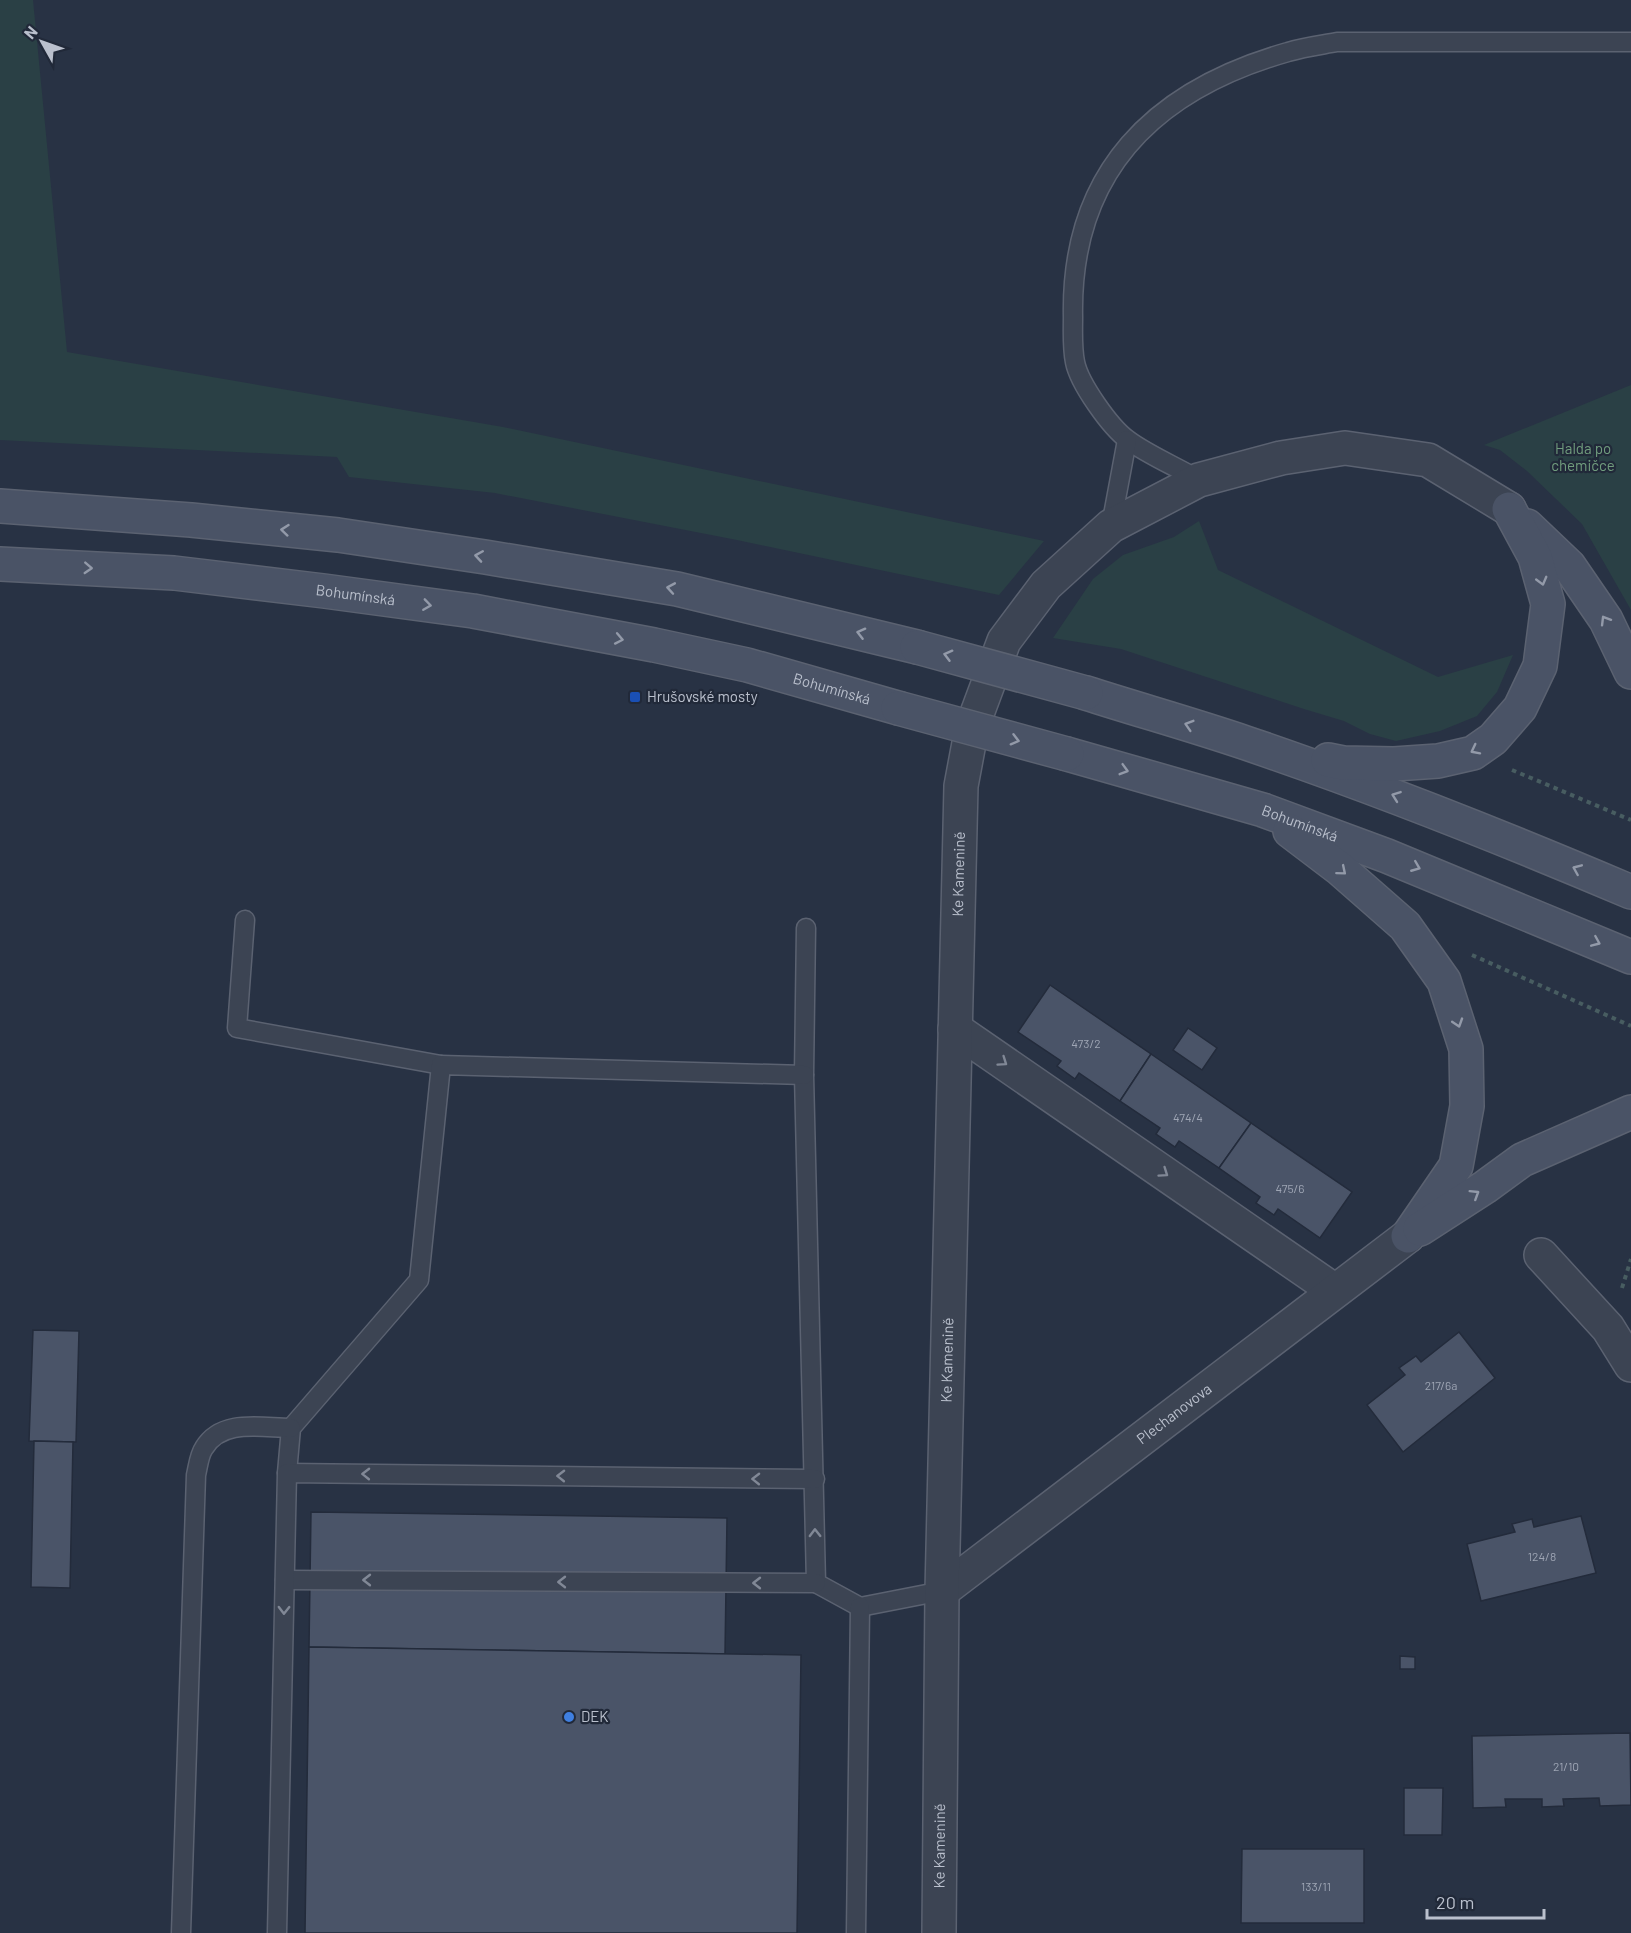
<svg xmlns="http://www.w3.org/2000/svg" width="1631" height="1933" viewBox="0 0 1631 1933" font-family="Barlow,sans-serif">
<rect width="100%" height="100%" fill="#283244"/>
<!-- green -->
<g fill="#2a4045">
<path d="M 0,0 L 33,0 L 67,352 L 503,427 L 1044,541 L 999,595 L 737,540 L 495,493 L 349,477 L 337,457 L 0,440 Z"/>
<path d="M 1631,385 L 1631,610 L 1582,524 L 1527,471 L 1500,450 L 1484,445 Z"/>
<path d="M 1199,521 L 1218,570 L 1438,677 L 1513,655 L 1497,692 L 1477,716 L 1440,731 L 1396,741 L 1370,734 L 1344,721 L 1304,709 L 1121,649 L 1053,638 L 1093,579 L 1123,555 L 1174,537 Z"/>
</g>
<!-- building -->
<g fill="#4a5468" stroke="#232b3b" stroke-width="1.5">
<path d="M 1050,985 L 1151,1054 L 1120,1101 L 1079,1073 L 1075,1079 L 1057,1066 L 1061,1061 L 1018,1032 Z"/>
<path d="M 1188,1028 L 1217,1048 L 1202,1070 L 1173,1050 Z"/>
<path d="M 1151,1054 L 1251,1123 L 1219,1168 L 1179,1141 L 1175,1147 L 1156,1134 L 1160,1128 L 1120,1101 Z"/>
<path d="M 1251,1123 L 1352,1192 L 1320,1238 L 1278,1209 L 1274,1215 L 1256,1203 L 1260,1197 L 1219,1168 Z"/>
<path d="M 33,1330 L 79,1331 L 76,1442 L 29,1441 Z"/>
<path d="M 1459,1332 L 1495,1378 L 1403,1452 L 1367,1405 L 1405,1375 L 1399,1368 L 1416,1356 L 1421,1362 Z"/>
<path d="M 34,1441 L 73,1442 L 70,1588 L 31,1587 Z"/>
<path d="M 311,1512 L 727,1518 L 725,1654 L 309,1647 Z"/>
<path d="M 1581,1516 L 1596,1573 L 1481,1601 L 1467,1544 L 1515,1532 L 1512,1524 L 1532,1519 L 1534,1527 Z"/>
<path d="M 309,1647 L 801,1655 L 797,1933 L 305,1933 Z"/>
<path d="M 1400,1656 L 1415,1657 L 1415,1669 L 1400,1669 Z"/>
<path d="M 1630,1733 L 1631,1805 L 1600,1806 L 1599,1798 L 1563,1799 L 1564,1806 L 1542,1807 L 1542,1799 L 1505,1799 L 1506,1807 L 1473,1808 L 1472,1736 Z"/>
<path d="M 1404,1788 L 1443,1788 L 1442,1835 L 1404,1835 Z"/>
<path d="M 1242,1849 L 1364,1849 L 1364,1923 L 1241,1923 Z"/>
</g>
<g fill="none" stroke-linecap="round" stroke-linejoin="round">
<defs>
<g id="lane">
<path d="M 1199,480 C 1177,467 1148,455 1128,440 C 1110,427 1079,383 1075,362 C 1072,347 1073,332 1073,317 C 1070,172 1154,90 1288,52 C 1304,47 1321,45 1337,42 L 1631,42"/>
<path d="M 1111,526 L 1127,440"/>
<path d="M 245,920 L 237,1028 L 441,1065"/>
<path d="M 806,928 L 804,1075 L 816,1583 L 860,1607 L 942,1591"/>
<path d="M 287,1473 L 291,1428 L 419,1280 L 441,1065 L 804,1075"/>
<path d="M 285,1580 L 816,1583"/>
<path d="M 181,1933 L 196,1475 C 198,1467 199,1455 204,1448 C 222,1418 262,1428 291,1428"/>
<path d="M 277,1933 L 287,1473 L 815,1479"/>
<path d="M 856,1933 L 860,1607"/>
</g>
<g id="street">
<path d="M 955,1029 L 1335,1291"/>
<path d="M 1541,1255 L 1608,1328 L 1631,1365"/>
<path id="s1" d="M 942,1591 L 1408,1236"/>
<path id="s2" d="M 939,1933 L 942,1591 L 961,786 L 972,727 L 1004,641 L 1046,585 L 1111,526 L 1199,480 L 1281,458 L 1345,448 L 1428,460 L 1509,509"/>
</g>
<g id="secondary">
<path d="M 0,506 L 191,520 L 338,535 L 485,557 L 677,589 L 917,647"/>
<path d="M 1527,526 L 1569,566 L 1606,620 L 1631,672"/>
<path id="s3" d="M 0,564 L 174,573 L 324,591 L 473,611 L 654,645 L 747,665 L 898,708"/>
<path d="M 1086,693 C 1139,710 1193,725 1246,743 C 1376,787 1504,838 1631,892"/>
<path id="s4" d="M 1067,754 L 1263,810 L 1387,856 L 1631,957"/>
<path d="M 1328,760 L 1343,763 L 1394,764 L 1438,761 L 1473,753 L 1493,739 L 1520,708 L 1540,666 L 1548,604 L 1535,557 L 1509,509"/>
<path d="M 1290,831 L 1340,869 L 1405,926 L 1444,981 L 1466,1049 L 1467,1106 L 1456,1166 L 1408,1236"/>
<path d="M 1420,1229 L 1485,1187 L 1522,1160 L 1631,1112"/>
</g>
</defs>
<!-- lane casing -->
<use href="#lane" stroke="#5b6271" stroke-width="21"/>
<!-- street casing -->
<use href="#street" stroke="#5b6271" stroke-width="36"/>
<!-- secondary casing -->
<use href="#secondary" stroke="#5b6271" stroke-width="36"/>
<!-- path -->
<g stroke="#485d61" stroke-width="4" stroke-dasharray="4.5 4.5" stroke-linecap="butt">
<path d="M 1512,770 L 1631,820"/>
<path d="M 1472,955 L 1631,1026"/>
<path d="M 1622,1288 L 1631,1259"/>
</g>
<!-- lane -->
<use href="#lane" stroke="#3c4453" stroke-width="18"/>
<!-- street -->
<use href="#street" stroke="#3c4453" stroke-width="33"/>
<!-- secondary -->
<use href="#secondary" stroke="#4a5366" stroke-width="33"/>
<defs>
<g id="secondary-bridge">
<path d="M 917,647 L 1086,693"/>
<path d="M 898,708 L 1067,754"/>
</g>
</defs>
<!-- secondary-bridge casing -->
<use href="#secondary-bridge" stroke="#5b6271" stroke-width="36" stroke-linecap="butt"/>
<!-- secondary-bridge -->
<use href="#secondary-bridge" stroke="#4a5366" stroke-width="33"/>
</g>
<!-- one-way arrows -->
<defs><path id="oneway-chevron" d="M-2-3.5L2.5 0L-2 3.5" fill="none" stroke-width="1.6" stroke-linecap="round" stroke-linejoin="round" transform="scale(1.5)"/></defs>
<g stroke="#939aa9">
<use href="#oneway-chevron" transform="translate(285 530) rotate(-174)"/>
<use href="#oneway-chevron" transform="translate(479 556) rotate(-171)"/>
<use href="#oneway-chevron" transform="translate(88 568) rotate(3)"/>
<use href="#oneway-chevron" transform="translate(1542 581) rotate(75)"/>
<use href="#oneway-chevron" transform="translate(671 588) rotate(-170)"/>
<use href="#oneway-chevron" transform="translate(427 605) rotate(8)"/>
<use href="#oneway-chevron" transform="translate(1605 620) rotate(-121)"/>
<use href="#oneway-chevron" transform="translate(861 633) rotate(-166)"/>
<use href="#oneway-chevron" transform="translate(619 639) rotate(11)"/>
<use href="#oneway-chevron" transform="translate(948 655) rotate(-165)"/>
<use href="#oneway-chevron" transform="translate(1189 725) rotate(-163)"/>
<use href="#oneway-chevron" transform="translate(1015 740) rotate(15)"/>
<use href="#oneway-chevron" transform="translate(1475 750) rotate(153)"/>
<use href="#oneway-chevron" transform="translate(1124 770) rotate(16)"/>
<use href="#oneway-chevron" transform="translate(1396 796) rotate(-160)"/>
<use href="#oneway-chevron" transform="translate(1416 867) rotate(22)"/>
<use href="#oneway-chevron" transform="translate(1577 869) rotate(-157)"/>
<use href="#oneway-chevron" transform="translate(1342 871) rotate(40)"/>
<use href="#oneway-chevron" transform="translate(1596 942) rotate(23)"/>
<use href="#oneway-chevron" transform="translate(1458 1023) rotate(72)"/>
<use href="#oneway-chevron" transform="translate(1475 1194) rotate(-32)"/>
</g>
<g stroke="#818896">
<use href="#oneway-chevron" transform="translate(1003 1062) rotate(35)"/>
<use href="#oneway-chevron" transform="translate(1164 1173) rotate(35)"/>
<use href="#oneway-chevron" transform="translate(366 1474) rotate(-179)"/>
<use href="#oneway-chevron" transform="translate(561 1476) rotate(-179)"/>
<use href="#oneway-chevron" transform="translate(756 1479) rotate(-179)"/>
<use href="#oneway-chevron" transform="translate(815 1533) rotate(-91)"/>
<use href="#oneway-chevron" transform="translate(367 1580) rotate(-180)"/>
<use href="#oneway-chevron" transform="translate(562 1582) rotate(-180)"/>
<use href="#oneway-chevron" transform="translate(757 1583) rotate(-180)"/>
<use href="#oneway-chevron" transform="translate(284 1610) rotate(91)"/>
</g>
<!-- markers -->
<rect fill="#1a4fb4" stroke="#212939" stroke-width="2" x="629" y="691" width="12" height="12" rx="3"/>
<circle fill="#3f7fe0" stroke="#212939" stroke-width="2" cx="569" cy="1717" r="6"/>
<g text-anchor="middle" stroke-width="4.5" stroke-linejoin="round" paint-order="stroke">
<!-- number labels -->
<g font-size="12" fill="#9ea5b4">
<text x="1086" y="1048">473/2</text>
<text x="1188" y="1122">474/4</text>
<text x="1290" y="1193">475/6</text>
<text x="1441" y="1390">217/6a</text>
<text x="1542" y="1561">124/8</text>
<text x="1566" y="1771">21/10</text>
<text x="1316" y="1891">133/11</text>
</g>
<!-- park labels -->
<g font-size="15" fill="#719d7e" stroke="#212939">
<text x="1583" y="454">Halda po<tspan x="1583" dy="17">chemičce</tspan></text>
</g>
<!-- street labels -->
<g font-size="15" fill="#bac0cd" stroke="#212939">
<text dy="5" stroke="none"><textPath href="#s3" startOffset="357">Bohumínská</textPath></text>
<text dy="5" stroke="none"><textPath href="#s3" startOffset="843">Bohumínská</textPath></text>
<text dy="5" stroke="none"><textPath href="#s4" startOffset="243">Bohumínská</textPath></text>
<text dy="5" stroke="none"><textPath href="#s2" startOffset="1059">Ke Kamenině</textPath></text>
<text dy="5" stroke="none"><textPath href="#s2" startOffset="573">Ke Kamenině</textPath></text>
<text dy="5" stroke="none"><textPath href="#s1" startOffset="292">Plechanovova</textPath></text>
<text dy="5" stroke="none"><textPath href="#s2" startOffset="87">Ke Kamenině</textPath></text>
</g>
<!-- poi labels -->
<g font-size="15" fill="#bac0cd" stroke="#212939" text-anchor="start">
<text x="647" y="702">Hrušovské mosty</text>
<text x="581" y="1722">DEK</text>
</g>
</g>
<!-- north arrow -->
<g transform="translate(42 42) rotate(310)" stroke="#212939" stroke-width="4.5" paint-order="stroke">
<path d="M0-4.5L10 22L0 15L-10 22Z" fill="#bac0cd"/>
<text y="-9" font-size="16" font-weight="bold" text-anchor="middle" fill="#bac0cd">N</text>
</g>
<!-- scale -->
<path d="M1427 1909v9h117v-9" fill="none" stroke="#bac0cd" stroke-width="3"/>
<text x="1436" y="1909" font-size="18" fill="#bac0cd" stroke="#212939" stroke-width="4.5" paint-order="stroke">20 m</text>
</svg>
